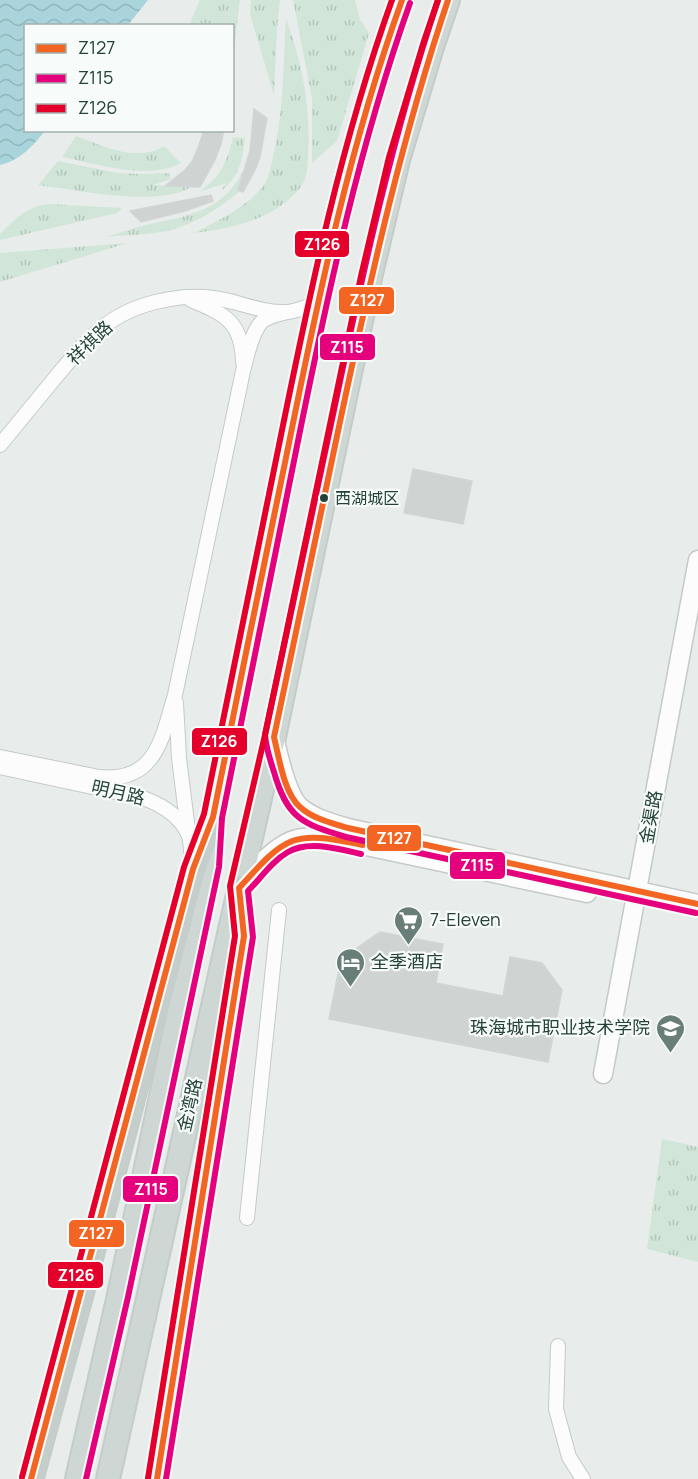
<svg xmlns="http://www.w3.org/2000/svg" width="698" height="1479" viewBox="0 0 698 1479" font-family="Manrope,'Noto Sans SC',sans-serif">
<defs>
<pattern id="grass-tufts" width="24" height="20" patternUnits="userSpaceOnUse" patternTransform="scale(1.5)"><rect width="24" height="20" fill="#d1e6d8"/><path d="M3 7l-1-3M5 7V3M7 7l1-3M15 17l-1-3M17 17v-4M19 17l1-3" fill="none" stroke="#b3c6ba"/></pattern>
<pattern id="water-waves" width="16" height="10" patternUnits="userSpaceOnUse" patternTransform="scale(1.5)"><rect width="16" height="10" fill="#a9d4db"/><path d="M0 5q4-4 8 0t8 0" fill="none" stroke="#91b7bd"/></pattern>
</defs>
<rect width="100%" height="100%" fill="#e8edeb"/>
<!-- grass -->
<g fill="url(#grass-tufts)">
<path d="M 200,0 L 240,0 L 233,58 L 232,26 L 189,25 Z"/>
<path d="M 251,0 L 280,0 L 277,28 L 274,95 L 250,14 Z"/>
<path d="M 293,0 L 355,0 L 360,19 L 369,33 L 337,141 L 312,163 L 312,99 Z"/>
<path d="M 286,19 C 302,62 311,106 308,153 C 308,164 308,178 300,188 C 275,219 232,229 194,233 C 217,221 250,206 265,183 C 270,174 272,162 274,152 C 284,109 283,63 286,19 Z"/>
<path d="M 76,136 C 103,146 137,163 164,146 L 181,163 C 147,181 98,164 62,157 Z"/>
<path d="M 233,137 L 245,138 C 242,161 240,176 221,191 L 226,183 L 199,192 C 221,176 227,163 233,137 Z"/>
<path d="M 58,161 L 118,173 L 142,174 L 169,173 L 171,179 L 153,185 L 177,186 L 199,181 C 194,185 189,189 183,191 C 146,205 77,190 38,185 Z"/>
<path d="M 245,167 L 244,186 C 228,205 191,226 167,231 C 147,235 125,235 105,237 C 120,233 135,227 150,224 C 191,216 226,209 245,167 Z"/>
<path d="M 48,204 L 122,208 L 117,213 L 0,240 L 0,234 C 15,219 26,207 48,204 Z"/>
<path d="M 128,243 L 0,282 L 0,253 Z"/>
<path d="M 662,1139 L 698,1147 L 698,1262 L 647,1249 Z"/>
</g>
<!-- water -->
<path fill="url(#water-waves)" d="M 0,0 L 148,0 L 128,25 L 26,26 L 26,130 L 45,131 C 33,146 19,161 0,165 Z"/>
<!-- building -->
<g fill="#cfd4d2" stroke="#d1d6d4" stroke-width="1.5">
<path d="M 254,109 L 267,118 L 260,157 L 256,168 L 243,192 L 238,190 L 250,151 Z"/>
<path d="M 204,130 L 224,130 L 221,144 L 215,160 L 200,187 L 165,186 L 185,170 L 193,160 L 199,145 Z"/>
<path d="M 211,195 L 213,201 L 185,211 L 141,222 L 130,211 Z"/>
<path d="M 413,469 L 472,481 L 463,524 L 404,513 Z"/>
<path d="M 380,932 L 443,944 L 436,983 L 503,996 L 510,957 L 542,963 L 562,990 L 548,1062 L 329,1019 L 341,959 Z"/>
</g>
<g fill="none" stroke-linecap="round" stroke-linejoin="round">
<defs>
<g id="minor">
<path d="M 191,300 C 225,314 242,322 243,362"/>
<path d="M 0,445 C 18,423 37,400 55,378 C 70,360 84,342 102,328 C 130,304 178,293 214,298 C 238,301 261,313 286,312 C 296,312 307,306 317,303"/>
<path d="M 176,703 L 179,758 L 188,830"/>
<path d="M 0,757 L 99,777 C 156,783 162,738 175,695 L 243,371 C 247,357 252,328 264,320 C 270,316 280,314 287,312"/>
<path d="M 0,767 L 143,798 C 162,805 181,816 189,836 C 191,843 191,853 192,860"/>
<path d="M 247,1218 L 279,910"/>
<path d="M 558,1346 L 556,1409 L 569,1457 L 583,1479"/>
</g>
<g id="tertiary">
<path d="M 274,737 C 278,754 287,796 300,807 C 313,818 331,823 348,828 L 698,904"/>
<path d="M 239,888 C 254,872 270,850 291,841 C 305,835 323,838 338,840 L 587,893"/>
<path d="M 603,1074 L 698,560"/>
</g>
<g id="primary">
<path d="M 77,1479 L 119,1295 L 210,865 L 213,817 L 317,303 L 354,156 L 384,50 L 402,0"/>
<path d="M 108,1479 L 229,934 L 274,737 L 370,278 L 398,160 L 432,47 L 448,0"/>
</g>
<g id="trunk">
<path d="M 31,1479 L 83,1287 L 193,869 L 213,817"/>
<path d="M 157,1479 L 244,936 L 239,888"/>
</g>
</defs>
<!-- minor casing -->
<use href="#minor" stroke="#c5cac8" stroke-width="16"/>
<!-- tertiary casing -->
<use href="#tertiary" stroke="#c5cac8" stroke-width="21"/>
<!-- primary casing -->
<use href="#primary" stroke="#c3ccc9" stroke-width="26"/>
<!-- trunk casing -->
<use href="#trunk" stroke="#c3ccc9" stroke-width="27"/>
<!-- minor -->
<use href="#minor" stroke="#fcfcfc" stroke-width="14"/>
<!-- tertiary -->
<use href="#tertiary" stroke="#fcfcfc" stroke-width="18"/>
<!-- primary -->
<use href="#primary" stroke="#cfd7d5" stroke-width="22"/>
<!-- trunk -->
<use href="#trunk" stroke="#c6cecc" stroke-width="24"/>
<defs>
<g id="bus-1">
<path d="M 448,0 C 402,137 371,276 341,417 C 319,524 296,630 274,737 C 279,758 284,793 300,807 C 313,819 332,823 348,828 L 698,904"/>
<path d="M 31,1479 L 193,869 L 213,817 C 238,692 263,568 289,443 C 319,294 350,144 402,0"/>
<path d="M 157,1479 L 244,936 L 239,888 C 287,835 292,830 363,845"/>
</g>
<g id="bus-2">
<path d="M 438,0 C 393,134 363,271 334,410 C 311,518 288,627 265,735 C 266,747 270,760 274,772 C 287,818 302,824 346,837 L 696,913"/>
<path d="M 86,1479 L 128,1297 L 219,867 L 222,818 C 247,694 272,570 297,446 C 327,297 359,146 410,3"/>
<path d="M 166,1479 L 253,937 L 248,891 C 261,878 272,861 288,852 C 309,840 339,849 361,854"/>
</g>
<g id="bus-3">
<path d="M 22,1477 L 184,867 L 204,814 C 230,690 255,565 280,440 C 310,292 341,142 392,0"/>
<path d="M 148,1478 L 235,936 L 230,886 L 265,735 L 361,276 L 389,157 L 423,44 L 438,0"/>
</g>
</defs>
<!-- bus-1 casing -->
<use href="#bus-1" stroke="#f7fbf9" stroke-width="10"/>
<!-- bus-2 casing -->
<use href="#bus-2" stroke="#f7fbf9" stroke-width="10"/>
<!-- bus-3 casing -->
<use href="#bus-3" stroke="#f7fbf9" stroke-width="10"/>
<!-- bus-1 -->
<use href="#bus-1" stroke="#f26522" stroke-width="6"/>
<!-- bus-2 -->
<use href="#bus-2" stroke="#e5007d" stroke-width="6"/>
<!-- bus-3 -->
<use href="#bus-3" stroke="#e4002b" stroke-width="6"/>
</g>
<!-- icons -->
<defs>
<symbol id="supermarket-pin" viewBox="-11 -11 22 30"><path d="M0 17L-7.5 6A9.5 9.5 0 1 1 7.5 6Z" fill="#697e78" stroke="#f7fbf9"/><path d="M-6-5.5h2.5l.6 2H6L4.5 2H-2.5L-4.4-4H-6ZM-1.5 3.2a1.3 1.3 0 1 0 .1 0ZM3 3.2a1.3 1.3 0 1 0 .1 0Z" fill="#fff"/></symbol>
<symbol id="hotel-pin" viewBox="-11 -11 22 30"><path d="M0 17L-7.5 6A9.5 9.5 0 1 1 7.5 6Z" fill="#697e78" stroke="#f7fbf9"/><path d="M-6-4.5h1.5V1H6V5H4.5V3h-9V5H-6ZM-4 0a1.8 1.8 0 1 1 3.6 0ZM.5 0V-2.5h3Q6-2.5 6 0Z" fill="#fff"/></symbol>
<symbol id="university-pin" viewBox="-11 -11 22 30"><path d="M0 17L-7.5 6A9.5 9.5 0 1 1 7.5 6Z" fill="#697e78" stroke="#f7fbf9"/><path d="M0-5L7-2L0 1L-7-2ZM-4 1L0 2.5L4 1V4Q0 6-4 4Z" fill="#fff"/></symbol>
</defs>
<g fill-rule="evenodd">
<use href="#supermarket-pin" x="392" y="904" width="33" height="45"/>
<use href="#hotel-pin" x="334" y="946" width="33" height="45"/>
<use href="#university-pin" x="654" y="1012" width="33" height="45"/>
</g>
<!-- markers -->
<circle fill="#24423a" stroke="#f7fbf9" stroke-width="2" cx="324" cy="498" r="5"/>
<g text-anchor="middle" stroke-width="4.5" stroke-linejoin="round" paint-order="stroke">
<!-- bus labels -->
<g font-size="16" fill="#24423a" stroke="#f7fbf9" text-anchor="start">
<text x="335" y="504">西湖城区</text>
</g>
<!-- street labels -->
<g font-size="18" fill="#24423a" stroke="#f7fbf9">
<text transform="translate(90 343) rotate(-44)" y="6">祥祺路</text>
<text transform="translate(118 793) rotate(13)" y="6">明月路</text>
<text transform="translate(651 817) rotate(-80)" y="6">金渠路</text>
<text transform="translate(190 1105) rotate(-77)" y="6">金湾路</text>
</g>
<!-- poi labels -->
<g font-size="18" fill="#24423a" stroke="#f7fbf9" text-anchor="start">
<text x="430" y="926">7-Eleven</text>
<text x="371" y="968">全季酒店</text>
<text x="650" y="1034" text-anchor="end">珠海城市职业技术学院</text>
</g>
</g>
<g stroke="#f7fbf9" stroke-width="2">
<rect x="294" y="230" width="56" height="28" rx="6" fill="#e4002b"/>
<rect x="338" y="286" width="57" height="29" rx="6" fill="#f26522"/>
<rect x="319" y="333" width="57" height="28" rx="6" fill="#e5007d"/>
<rect x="191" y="727" width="57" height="29" rx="6" fill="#e4002b"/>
<rect x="366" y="824" width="56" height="28" rx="6" fill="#f26522"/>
<rect x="449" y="851" width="57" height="29" rx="6" fill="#e5007d"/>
<rect x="122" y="1175" width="57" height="28" rx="6" fill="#e5007d"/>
<rect x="68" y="1219" width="57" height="29" rx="6" fill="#f26522"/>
<rect x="47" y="1261" width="57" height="28" rx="6" fill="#e4002b"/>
</g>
<g font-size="16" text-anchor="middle" font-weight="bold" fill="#fff">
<text x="322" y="250">Z126</text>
<text x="367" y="306">Z127</text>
<text x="347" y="353">Z115</text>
<text x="219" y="747">Z126</text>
<text x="394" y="844">Z127</text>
<text x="477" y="871">Z115</text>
<text x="151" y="1195">Z115</text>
<text x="96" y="1239">Z127</text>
<text x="76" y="1281">Z126</text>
</g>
<!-- legend -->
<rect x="24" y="24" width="210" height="108" fill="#f7fbf9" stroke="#a3b1ad" stroke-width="1.5"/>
<rect x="36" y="44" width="30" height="9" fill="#f26522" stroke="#a3b1ad" stroke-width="1.5"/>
<text x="78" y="54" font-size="18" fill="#24423a">Z127</text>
<rect x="36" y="74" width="30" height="9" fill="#e5007d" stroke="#a3b1ad" stroke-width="1.5"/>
<text x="78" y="84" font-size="18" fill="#24423a">Z115</text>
<rect x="36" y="104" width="30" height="9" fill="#e4002b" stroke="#a3b1ad" stroke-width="1.5"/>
<text x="78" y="114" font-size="18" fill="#24423a">Z126</text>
</svg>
